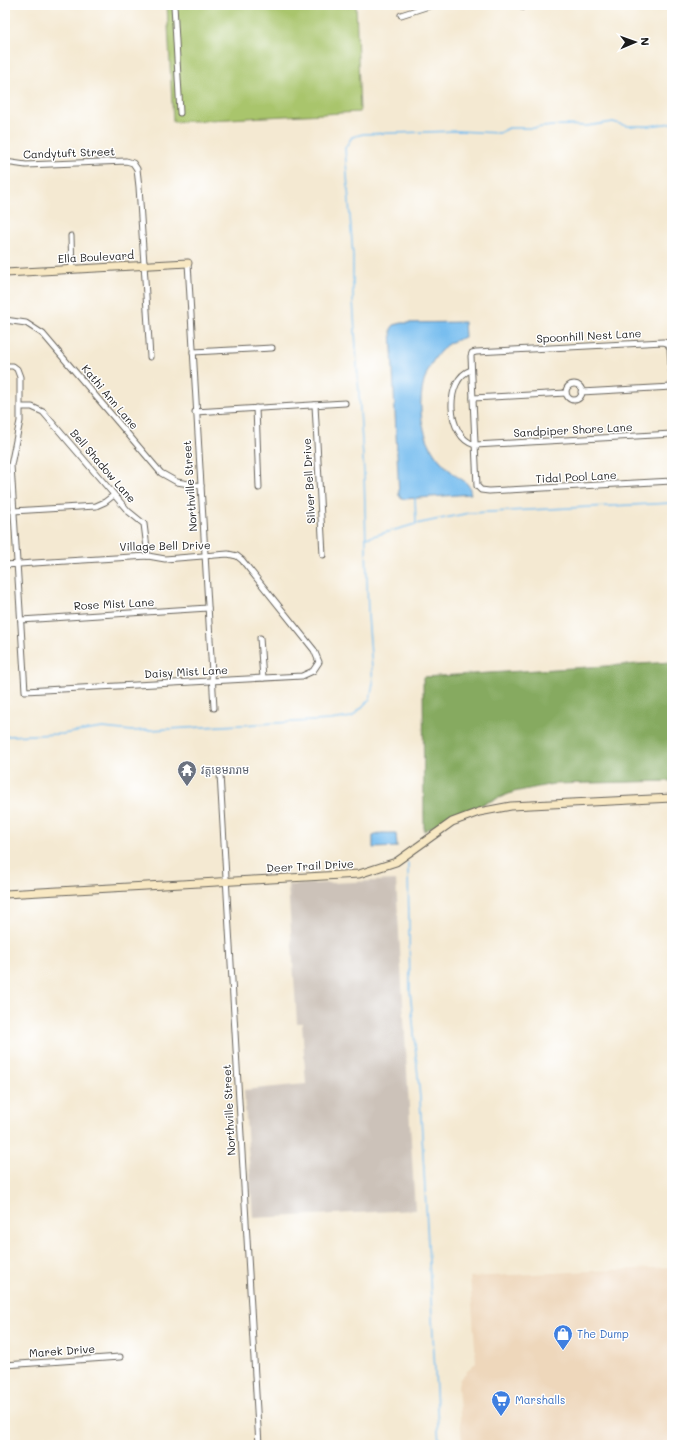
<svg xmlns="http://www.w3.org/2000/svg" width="677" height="1450" viewBox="0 0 677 1450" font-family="Mali,'Noto Sans Khmer',sans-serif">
<rect width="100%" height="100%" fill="#fff"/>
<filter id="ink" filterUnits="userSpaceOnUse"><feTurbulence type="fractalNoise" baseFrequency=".025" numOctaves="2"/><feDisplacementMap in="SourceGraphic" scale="8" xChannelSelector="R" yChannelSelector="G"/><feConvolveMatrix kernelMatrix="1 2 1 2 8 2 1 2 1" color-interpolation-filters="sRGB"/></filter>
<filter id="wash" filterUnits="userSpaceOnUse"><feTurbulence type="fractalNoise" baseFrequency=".012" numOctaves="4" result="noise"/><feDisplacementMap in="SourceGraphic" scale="16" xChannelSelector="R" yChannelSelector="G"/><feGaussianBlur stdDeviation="0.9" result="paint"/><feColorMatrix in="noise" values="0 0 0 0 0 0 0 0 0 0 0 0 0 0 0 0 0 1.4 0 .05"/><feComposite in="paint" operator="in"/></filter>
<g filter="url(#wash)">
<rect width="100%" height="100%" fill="#f4e9d2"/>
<!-- built -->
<path fill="#eed7bb" d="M 672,1267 L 672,1445 L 462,1445 L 458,1385 L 460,1379 L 476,1362 L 470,1277 Z"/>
<!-- industrial -->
<path fill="#ccc2b9" d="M 396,880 L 415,1210 L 253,1218 L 244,1090 L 306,1084 L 302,1023 L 297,1023 L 288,885 Z"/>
<!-- green -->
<path fill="#a9c56c" stroke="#627044" d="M 167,5 L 356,5 L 360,112 L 173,122 Z"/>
<!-- forest -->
<path fill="#86aa60" stroke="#51633e" d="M 672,662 L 672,781 L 553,784 L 514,792 L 473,808 L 424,831 L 423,677 Z"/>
<!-- water -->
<g fill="#78beef" stroke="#4a6d86">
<path d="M 464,322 L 465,337 C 460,339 453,341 448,344 C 416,370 413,421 435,454 C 440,461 447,468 454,474 C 458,478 465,480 468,485 C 470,487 470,491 471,494 L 404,499 L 399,496 L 391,329 L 394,325 L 402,323 Z"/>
<path d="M 381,833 L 396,833 L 397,847 L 373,848 L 373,836 Z"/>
</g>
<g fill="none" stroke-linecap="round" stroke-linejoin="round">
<!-- stream -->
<g stroke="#78beef" stroke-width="1.5">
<path d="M 415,498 L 416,524"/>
<path d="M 366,538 L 416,524 L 469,513 L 672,503"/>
<path d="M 5,736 L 62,734 L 103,728 L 132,731 L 330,720 L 352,717 L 370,699 L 373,683 L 368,615 L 364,473 L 353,300 L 353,256 L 345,148 L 352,137 L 363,134 L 457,131 L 499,133 L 509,128 L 534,128 L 562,125 L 587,126 L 613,122 L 627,126 L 649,126 L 672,123"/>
<path d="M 408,863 L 410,990 L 420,1098 L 439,1445"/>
</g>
</g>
</g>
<g filter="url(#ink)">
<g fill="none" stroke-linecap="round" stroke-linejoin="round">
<defs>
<g id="street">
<path d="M 174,5 L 180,113"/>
<path d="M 522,5 L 523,7"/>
<path d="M 401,15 L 432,5"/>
<path d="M 5,162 L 26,165 L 126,161 L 133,163 L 137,169 L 139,187 L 150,357"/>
<path d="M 71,236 L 72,270"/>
<path d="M 188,263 L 214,708"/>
<path d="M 5,320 L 26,323 L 43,334 L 161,473 L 177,482 L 201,486"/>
<path d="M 193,352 L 272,348"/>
<path d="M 5,366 L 13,366 L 17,369 L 20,377 L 20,421 L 11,465 L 25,691 L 302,676 L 313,671 L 319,662 L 314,650 L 242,560 L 237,556 L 228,554 L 165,559 L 148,556 L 34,563 L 5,565"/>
<path d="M 471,370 C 444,379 446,437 475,445 L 672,434"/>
<path d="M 672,382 L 670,348 L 667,343 L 663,342 L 476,352 L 472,353 L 471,356 L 477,486 L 481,490 L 489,491 L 672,481"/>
<circle cx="574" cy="392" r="8"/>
<path d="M 581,392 L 672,387"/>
<path d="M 473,398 L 566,393"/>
<path d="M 315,405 L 323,555"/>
<path d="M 21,407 L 32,407 L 43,412 L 128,511 L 144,524 L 148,556"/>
<path d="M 256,408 L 259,488"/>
<path d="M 195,412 L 345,403"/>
<path d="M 13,511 L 96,506 L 105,502 L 114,495"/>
<path d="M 21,620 L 208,608"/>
<path d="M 260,638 L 263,678"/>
<path d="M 220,774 L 259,1445"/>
<path d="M 5,1365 L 120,1357"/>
</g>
<g id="secondary">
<path d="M 5,273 L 188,263"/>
<path d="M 5,894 L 359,874 L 396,862 L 452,822 L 479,812 L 511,806 L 672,798"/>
</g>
</defs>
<!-- street casing -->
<use href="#street" stroke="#68645c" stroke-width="7"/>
<!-- secondary casing -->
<use href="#secondary" stroke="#68645c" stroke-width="9"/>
<!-- street -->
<use href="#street" stroke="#fff" stroke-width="5"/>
<!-- secondary -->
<use href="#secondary" stroke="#f8e8c3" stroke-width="7"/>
</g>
</g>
<!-- icons -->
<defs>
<symbol id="temple-pin" viewBox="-11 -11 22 30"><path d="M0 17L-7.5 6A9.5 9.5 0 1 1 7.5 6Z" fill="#6b7280" stroke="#fff"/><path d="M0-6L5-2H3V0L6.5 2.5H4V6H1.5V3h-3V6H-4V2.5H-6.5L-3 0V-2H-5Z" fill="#fff"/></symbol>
<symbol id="shop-pin" viewBox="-11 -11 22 30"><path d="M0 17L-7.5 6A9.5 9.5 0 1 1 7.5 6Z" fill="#3f7fe0" stroke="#fff"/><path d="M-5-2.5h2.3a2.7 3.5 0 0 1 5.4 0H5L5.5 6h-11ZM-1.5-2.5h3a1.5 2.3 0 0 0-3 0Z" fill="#fff"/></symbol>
<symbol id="supermarket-pin" viewBox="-11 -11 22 30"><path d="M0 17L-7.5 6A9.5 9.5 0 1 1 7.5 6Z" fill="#3f7fe0" stroke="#fff"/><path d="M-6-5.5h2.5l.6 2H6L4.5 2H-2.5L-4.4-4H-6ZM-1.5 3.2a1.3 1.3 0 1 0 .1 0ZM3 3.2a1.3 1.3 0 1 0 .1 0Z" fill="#fff"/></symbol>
</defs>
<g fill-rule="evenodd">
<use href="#temple-pin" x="176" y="759" width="22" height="30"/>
<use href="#shop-pin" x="552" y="1323" width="22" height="30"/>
<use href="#supermarket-pin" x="490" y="1389" width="22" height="30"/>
</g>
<g text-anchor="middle" stroke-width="3" stroke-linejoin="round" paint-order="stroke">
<!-- street labels -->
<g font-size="11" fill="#1c1c1c" stroke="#fff">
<text transform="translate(69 153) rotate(-2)" y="4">Candytuft Street</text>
<text transform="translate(96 257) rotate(-3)" y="4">Ella Boulevard</text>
<text transform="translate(589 336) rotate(-3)" y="4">Spoonhill Nest Lane</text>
<text transform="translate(110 397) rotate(50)" y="4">Kathi Ann Lane</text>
<text transform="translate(573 430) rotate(-3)" y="4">Sandpiper Shore Lane</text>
<text transform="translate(103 466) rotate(49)" y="4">Bell Shadow Lane</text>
<text transform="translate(576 477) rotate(-3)" y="4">Tidal Pool Lane</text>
<text transform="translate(309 481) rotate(-93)" y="4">Silver Bell Drive</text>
<text transform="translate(190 486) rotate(-94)" y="4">Northville Street</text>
<text transform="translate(165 546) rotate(-1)" y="4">Village Bell Drive</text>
<text transform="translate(114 604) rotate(-3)" y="4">Rose Mist Lane</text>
<text transform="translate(186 672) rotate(-3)" y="4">Daisy Mist Lane</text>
<text transform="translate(310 866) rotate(-3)" y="4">Deer Trail Drive</text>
<text transform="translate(229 1110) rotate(-93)" y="4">Northville Street</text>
<text transform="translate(62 1351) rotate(-4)" y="4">Marek Drive</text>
</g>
<!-- worship labels -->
<g font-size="11" fill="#5b616d" stroke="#fff" text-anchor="start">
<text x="201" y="774">វត្តខេមរារាម</text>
</g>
<!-- shop labels -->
<g font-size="11" fill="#366cbe" stroke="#fff" text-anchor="start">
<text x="577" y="1338">The Dump</text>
<text x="515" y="1404">Marshalls</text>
</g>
</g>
<!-- margin -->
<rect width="677" height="1450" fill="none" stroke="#fff" stroke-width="20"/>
<!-- north arrow -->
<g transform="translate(635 42) rotate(88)" stroke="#ffffff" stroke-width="3" paint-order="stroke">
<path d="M0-3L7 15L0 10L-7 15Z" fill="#1c1c1c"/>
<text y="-6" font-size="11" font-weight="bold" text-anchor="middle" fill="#1c1c1c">N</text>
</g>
</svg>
